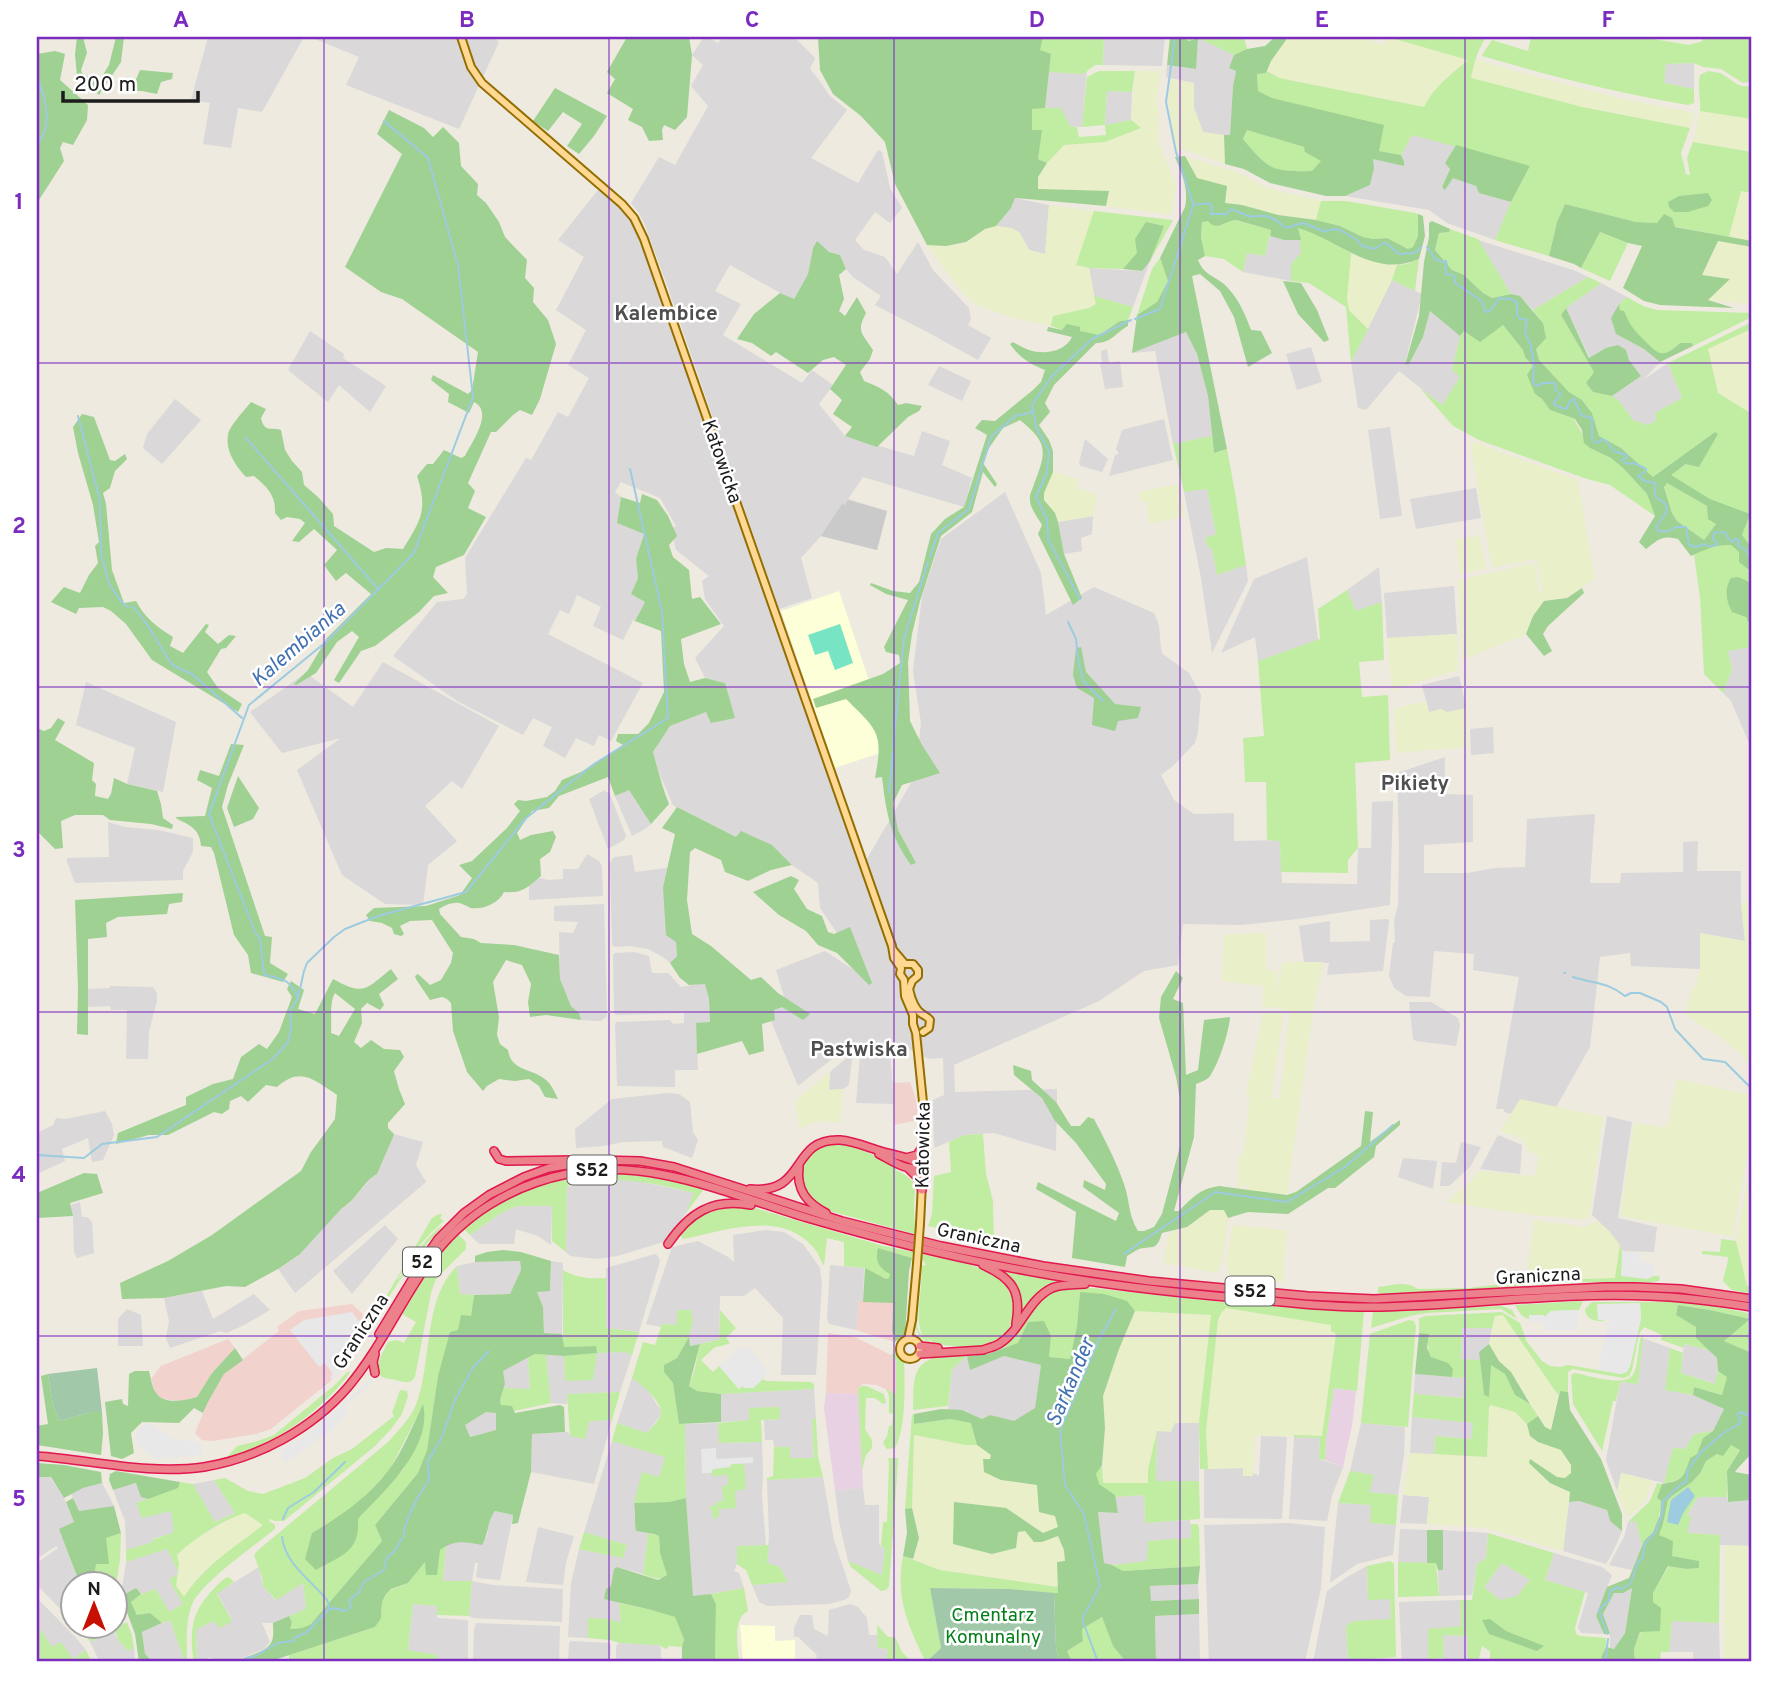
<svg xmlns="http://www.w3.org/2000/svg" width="1789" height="1699" viewBox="0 0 1789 1699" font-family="Overpass,sans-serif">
<rect width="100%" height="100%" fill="#eeeae0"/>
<!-- residential -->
<g fill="#dad8d8">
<path d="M 208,37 L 304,37 L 262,112 L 238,108 L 231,148 L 203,144 L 210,103 L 191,100 Z"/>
<path d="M 310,37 L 493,37 L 499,42 L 459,129 L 346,85 L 359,57 Z"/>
<path d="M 704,37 L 708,37 L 718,43 L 723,37 L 794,37 L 815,58 L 810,69 L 819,80 L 830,96 L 847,110 L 811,158 L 858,183 L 878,150 L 882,152 L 890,188 L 902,208 L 890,223 L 875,212 L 855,240 L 864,250 L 885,257 L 897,274 L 918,242 L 933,270 L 969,308 L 971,319 L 968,325 L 991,338 L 978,360 L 929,333 L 875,305 L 881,296 L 853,277 L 846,269 L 840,255 L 813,248 L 808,274 L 793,300 L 730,265 L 715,291 L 741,304 L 723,335 L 802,383 L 812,370 L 833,385 L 819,404 L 845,436 L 914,456 L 922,431 L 950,441 L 942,465 L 972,478 L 964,507 L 863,477 L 848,499 L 887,511 L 877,550 L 821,536 L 801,558 L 812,598 L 779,609 L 667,285 L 645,225 L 639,213 L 631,203 L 659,157 L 675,165 L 708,106 L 691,86 L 703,65 L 692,55 Z"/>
<path d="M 1104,37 L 1165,37 L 1162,66 L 1103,65 Z"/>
<path d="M 1198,38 L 1234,55 L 1229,68 L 1236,71 L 1233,86 L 1230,136 L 1203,132 L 1194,108 L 1194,83 L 1166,77 L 1167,65 L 1195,69 Z"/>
<path d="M 1694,63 L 1694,89 L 1664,83 L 1666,64 Z"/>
<path d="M 1087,70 L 1082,127 L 1070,126 L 1045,108 L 1049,72 L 1083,74 Z"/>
<path d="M 1107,91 L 1132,92 L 1131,120 L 1105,125 Z"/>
<path d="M 1412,135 L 1456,145 L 1445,163 L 1450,168 L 1442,187 L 1445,189 L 1453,177 L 1476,186 L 1479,193 L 1511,202 L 1495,240 L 1447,223 L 1429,210 L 1345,196 L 1370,185 L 1373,159 L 1404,161 L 1401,155 Z"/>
<path d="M 598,190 L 626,211 L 634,223 L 861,869 L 915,776 L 921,723 L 913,671 L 922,596 L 941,539 L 1005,492 L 1041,573 L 1046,615 L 1094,587 L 1154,613 L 1159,625 L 1161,649 L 1163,654 L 1189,673 L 1201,695 L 1198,732 L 1195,743 L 1173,766 L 1161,775 L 1174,800 L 1194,814 L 1234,813 L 1234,841 L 1280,840 L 1282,883 L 1357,884 L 1358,848 L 1371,848 L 1372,802 L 1393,801 L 1390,905 L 1298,919 L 1241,925 L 1183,924 L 1178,965 L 1144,971 L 1099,1001 L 954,1065 L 955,1092 L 1057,1089 L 1056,1151 L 994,1133 L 965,1135 L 934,1148 L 933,1100 L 944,1095 L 943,1058 L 929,1059 L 909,1049 L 890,1050 L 894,1104 L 856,1103 L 860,1055 L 863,1051 L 852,1043 L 798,1086 L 766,1009 L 784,997 L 776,970 L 825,951 L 869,980 L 820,908 L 818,883 L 792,865 L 772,845 L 736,837 L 673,805 L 659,773 L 653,752 L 670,726 L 706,712 L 725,683 L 705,678 L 695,658 L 724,626 L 705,599 L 702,581 L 709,576 L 676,550 L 671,529 L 676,526 L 660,498 L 621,482 L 615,492 L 621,497 L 617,523 L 644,534 L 636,559 L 638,578 L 631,594 L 645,602 L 635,621 L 633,620 L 623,640 L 593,626 L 601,607 L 577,595 L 569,614 L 560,610 L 548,634 L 643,683 L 611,741 L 599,735 L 594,746 L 576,738 L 565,758 L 543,746 L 552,727 L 533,718 L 523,735 L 457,701 L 393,656 L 437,602 L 463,599 L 467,594 L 465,558 L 526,458 L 531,460 L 558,412 L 568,417 L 589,378 L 568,365 L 586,330 L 556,310 L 584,257 L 558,240 Z"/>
<path d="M 1015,198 L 1049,205 L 1045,254 L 1029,250 L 1020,233 L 1011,228 L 996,226 L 1011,208 Z"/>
<path d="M 1270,236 L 1284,240 L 1301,240 L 1301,253 L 1291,264 L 1291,281 L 1243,272 L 1247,253 L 1265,256 Z"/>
<path d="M 1478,240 L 1576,271 L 1588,277 L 1533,310 L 1520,296 L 1511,294 Z"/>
<path d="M 1150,261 L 1133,307 L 1094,296 L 1089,268 L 1141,271 Z"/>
<path d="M 1392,280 L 1422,294 L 1405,364 L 1409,364 L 1423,337 L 1430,311 L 1460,336 L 1452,370 L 1461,377 L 1442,405 L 1399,371 L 1366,410 L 1358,408 L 1351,362 Z"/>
<path d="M 1601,283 L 1627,297 L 1617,306 L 1616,334 L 1644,349 L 1660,362 L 1643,380 L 1668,363 L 1682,398 L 1655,413 L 1656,421 L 1647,425 L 1633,420 L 1619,401 L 1612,396 L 1641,376 L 1629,360 L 1626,350 L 1606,348 L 1590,358 L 1566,308 Z"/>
<path d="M 310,331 L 344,354 L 343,358 L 386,386 L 370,412 L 339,385 L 328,402 L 288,370 Z"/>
<path d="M 1186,332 L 1197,354 L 1208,396 L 1212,436 L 1173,444 L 1155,351 L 1132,353 Z"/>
<path d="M 1311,347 L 1322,382 L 1297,390 L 1286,354 Z"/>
<path d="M 1107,349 L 1109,363 L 1120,361 L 1123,387 L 1105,389 L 1100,364 L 1102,363 L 1101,351 Z"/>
<path d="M 939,366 L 971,381 L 962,401 L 928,385 Z"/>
<path d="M 175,399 L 201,420 L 162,464 L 143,448 L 147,434 Z"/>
<path d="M 1164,419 L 1173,460 L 1109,476 L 1115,455 L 1119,454 L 1116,449 L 1122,430 Z"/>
<path d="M 1390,427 L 1402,516 L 1380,519 L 1368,430 Z"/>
<path d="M 1085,439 L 1108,459 L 1102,472 L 1081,466 L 1079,463 Z"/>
<path d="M 1476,488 L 1481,518 L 1416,529 L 1410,499 Z"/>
<path d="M 1207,489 L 1216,534 L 1205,538 L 1207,545 L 1212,549 L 1217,575 L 1246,565 L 1248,581 L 1212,653 L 1201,578 L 1184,492 Z"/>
<path d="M 1093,516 L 1092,534 L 1081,538 L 1082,551 L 1064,554 L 1058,522 Z"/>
<path d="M 1307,557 L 1318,640 L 1258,661 L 1255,637 L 1221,653 L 1254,579 Z"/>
<path d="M 1379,567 L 1382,604 L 1378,603 L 1356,611 L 1347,590 Z"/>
<path d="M 1454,586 L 1457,634 L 1387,638 L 1384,593 Z"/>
<path d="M 1752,647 L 1752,750 L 1731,701 L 1723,693 L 1732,670 L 1728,651 Z"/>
<path d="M 383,662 L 499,726 L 462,789 L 452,781 L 425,806 L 457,841 L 428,865 L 423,905 L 385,904 L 342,875 L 297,770 L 341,738 L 282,753 L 250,712 L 306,673 L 353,707 Z"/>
<path d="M 1459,676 L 1466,708 L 1447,713 L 1429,712 L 1422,685 Z"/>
<path d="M 86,682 L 176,722 L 163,792 L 127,784 L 135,748 L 76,725 Z"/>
<path d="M 1493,727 L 1494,753 L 1471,755 L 1470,729 Z"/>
<path d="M 1445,757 L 1445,794 L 1473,795 L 1473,842 L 1424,845 L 1424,873 L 1467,873 L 1495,868 L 1525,867 L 1527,819 L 1595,814 L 1590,883 L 1620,883 L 1621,873 L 1683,872 L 1683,842 L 1698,841 L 1697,871 L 1741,871 L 1741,904 L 1745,941 L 1700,933 L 1700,969 L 1631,966 L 1630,953 L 1600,957 L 1590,1047 L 1546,1125 L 1505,1112 L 1503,1109 L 1496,1109 L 1519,977 L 1473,970 L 1474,954 L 1434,951 L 1430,997 L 1406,996 L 1394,988 L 1389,976 L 1393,943 L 1395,942 L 1394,921 L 1398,905 L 1399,846 L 1397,773 Z"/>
<path d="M 605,790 L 606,792 L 609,792 L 626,836 L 624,840 L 608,849 L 589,799 Z"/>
<path d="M 629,790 L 651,824 L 645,829 L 632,836 L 615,796 Z"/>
<path d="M 108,822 L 125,827 L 158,830 L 193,838 L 193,852 L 183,871 L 183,880 L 75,883 L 67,862 L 67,858 L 109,857 Z"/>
<path d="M 587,854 L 599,861 L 602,866 L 603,896 L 529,900 L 529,886 L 539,878 L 548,880 L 563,879 L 563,869 L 578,869 Z"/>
<path d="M 632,855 L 635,872 L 667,868 L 663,887 L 676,942 L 677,956 L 670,963 L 663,957 L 648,949 L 630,946 L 615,947 L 612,945 L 610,863 L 614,857 Z"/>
<path d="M 604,904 L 607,1016 L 601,1021 L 597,1021 L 581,1020 L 579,1013 L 571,1006 L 560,979 L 559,932 L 573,933 L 578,922 L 554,921 L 554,906 Z"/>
<path d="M 1388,919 L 1389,921 L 1383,971 L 1327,975 L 1329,963 L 1304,962 L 1299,926 L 1330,921 L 1330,942 L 1370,941 L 1370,920 Z"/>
<path d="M 634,952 L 649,956 L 652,973 L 668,973 L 681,987 L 705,983 L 709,999 L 710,1023 L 696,1024 L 698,1070 L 675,1070 L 675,1087 L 617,1086 L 615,1024 L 616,1022 L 670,1020 L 673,1024 L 684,1023 L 684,1013 L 616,1015 L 614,1013 L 613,955 L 615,953 Z"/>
<path d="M 110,986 L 153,987 L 157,993 L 157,1001 L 149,1031 L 148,1059 L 126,1059 L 127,1010 L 111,1010 L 110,1006 L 87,1007 L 87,989 L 110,988 Z"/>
<path d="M 1409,1002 L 1431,1002 L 1458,1018 L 1460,1025 L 1456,1046 L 1416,1041 L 1413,1039 Z"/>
<path d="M 849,1056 L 852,1059 L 849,1085 L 843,1089 L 829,1090 L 830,1072 Z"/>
<path d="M 668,1093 L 679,1094 L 690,1102 L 693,1132 L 698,1140 L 692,1158 L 663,1147 L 662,1141 L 623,1142 L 603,1146 L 576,1148 L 575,1129 L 612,1099 Z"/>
<path d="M 105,1111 L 112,1124 L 114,1135 L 103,1160 L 92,1162 L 88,1138 L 62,1149 L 65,1161 L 37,1174 L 37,1149 L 39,1147 L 37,1133 L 53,1125 L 56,1118 L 66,1119 Z"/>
<path d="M 1607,1116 L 1632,1122 L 1618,1218 L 1657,1227 L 1654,1252 L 1623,1251 L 1610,1232 L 1592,1215 Z"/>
<path d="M 394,1134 L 423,1142 L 416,1165 L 426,1182 L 295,1293 L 278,1269 L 300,1254 L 342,1208 L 349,1204 L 372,1177 L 377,1174 Z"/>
<path d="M 1498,1135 L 1522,1145 L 1520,1174 L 1480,1169 Z"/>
<path d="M 1461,1142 L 1481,1147 L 1470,1167 L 1449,1186 L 1440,1186 L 1442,1162 L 1456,1163 Z"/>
<path d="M 1403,1158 L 1437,1161 L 1433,1189 L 1398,1177 Z"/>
<path d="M 606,1180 L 633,1180 L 695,1193 L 686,1213 L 667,1241 L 617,1256 L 597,1259 L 570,1256 L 566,1252 L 567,1187 Z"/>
<path d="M 80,1202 L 82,1217 L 87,1217 L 92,1222 L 94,1253 L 77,1258 L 74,1252 L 73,1216 L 70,1205 Z"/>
<path d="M 517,1206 L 552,1206 L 551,1245 L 538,1236 L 516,1229 L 514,1244 L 481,1244 L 478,1243 L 470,1235 L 501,1213 Z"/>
<path d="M 385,1225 L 398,1239 L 352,1294 L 333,1271 Z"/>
<path d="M 765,1230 L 784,1232 L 803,1244 L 820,1268 L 822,1284 L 816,1375 L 781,1375 L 783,1318 L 755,1288 L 744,1296 L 720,1296 L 719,1340 L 690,1346 L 689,1337 L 693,1321 L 676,1325 L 663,1324 L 661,1327 L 646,1324 L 672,1247 L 698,1241 L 728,1257 L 734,1262 L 733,1235 Z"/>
<path d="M 655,1254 L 658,1256 L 660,1261 L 639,1332 L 606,1328 L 606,1268 Z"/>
<path d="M 520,1261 L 521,1270 L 510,1294 L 460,1295 L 457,1266 L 475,1262 Z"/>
<path d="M 551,1261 L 563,1263 L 562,1334 L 544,1333 L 543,1307 L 537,1292 L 550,1290 Z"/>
<path d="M 830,1265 L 864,1268 L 863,1302 L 859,1302 L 856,1330 L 829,1324 L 827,1319 Z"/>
<path d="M 202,1291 L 213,1319 L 254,1294 L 270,1310 L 246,1324 L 227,1333 L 220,1331 L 170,1348 L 166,1338 L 169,1321 L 164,1298 Z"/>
<path d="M 127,1309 L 141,1315 L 143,1346 L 118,1346 L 118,1319 Z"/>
<path d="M 1462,1328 L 1492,1328 L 1489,1344 L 1479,1352 L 1480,1360 L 1461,1360 Z"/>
<path d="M 1642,1338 L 1670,1348 L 1665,1390 L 1693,1395 L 1724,1409 L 1713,1431 L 1694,1434 L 1685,1449 L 1673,1448 L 1664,1483 L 1622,1473 L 1617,1491 L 1606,1460 L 1620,1382 L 1638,1384 Z"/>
<path d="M 1684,1344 L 1709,1350 L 1717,1358 L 1718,1371 L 1716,1384 L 1681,1373 Z"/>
<path d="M 625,1352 L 632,1355 L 620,1392 L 568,1394 L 567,1404 L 551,1403 L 546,1355 L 564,1356 L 565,1380 L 597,1353 Z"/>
<path d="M 967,1356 L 971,1369 L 1004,1356 L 1041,1365 L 1035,1408 L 1014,1422 L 990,1415 L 982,1419 L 962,1410 L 948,1410 L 952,1369 Z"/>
<path d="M 528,1358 L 530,1390 L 504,1388 L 505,1384 L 502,1371 Z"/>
<path d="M 1415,1374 L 1465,1378 L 1464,1398 L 1416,1394 L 1414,1392 Z"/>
<path d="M 632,1378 L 646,1387 L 661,1411 L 661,1415 L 647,1433 L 617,1423 Z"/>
<path d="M 814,1389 L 816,1419 L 812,1420 L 814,1459 L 790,1458 L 790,1447 L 774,1447 L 773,1440 L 765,1440 L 764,1420 L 780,1419 L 750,1408 L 750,1420 L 721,1422 L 721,1394 Z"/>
<path d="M 486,1412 L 496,1412 L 496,1430 L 470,1437 L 464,1425 Z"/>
<path d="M 1412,1417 L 1473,1423 L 1472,1439 L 1435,1436 L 1434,1454 L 1410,1453 Z"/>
<path d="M 612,1420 L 594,1484 L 531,1472 L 532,1434 L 568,1432 L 570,1436 L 589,1421 Z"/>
<path d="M 718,1423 L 720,1443 L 762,1442 L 763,1473 L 762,1496 L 766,1545 L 737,1547 L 737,1564 L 734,1571 L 739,1573 L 744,1588 L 693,1597 L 686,1498 L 685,1424 Z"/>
<path d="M 1175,1423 L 1199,1423 L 1199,1481 L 1156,1482 L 1157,1431 Z"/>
<path d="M 1361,1423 L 1405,1427 L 1404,1455 L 1398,1495 L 1369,1492 L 1373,1475 L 1350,1471 Z"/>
<path d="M 1261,1436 L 1287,1437 L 1282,1519 L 1204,1518 L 1204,1469 L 1243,1468 L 1259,1476 Z"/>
<path d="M 1294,1437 L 1320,1438 L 1319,1459 L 1343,1467 L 1332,1496 L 1327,1521 L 1289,1519 Z"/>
<path d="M 612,1441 L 666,1457 L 660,1477 L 634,1503 L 636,1513 L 635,1524 L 636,1531 L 648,1533 L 643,1574 L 617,1567 L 614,1570 L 611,1587 L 606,1589 L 605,1599 L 619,1603 L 621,1623 L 588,1618 L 588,1638 L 568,1637 L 571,1583 L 579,1549 L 623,1558 L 627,1545 L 584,1532 Z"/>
<path d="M 37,1477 L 50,1477 L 64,1498 L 74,1522 L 60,1530 L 77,1576 L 77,1583 L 74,1584 L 73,1622 L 37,1585 L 37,1563 L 58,1548 L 56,1546 L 37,1559 Z"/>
<path d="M 823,1477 L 834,1540 L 851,1591 L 849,1597 L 844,1600 L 829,1604 L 767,1606 L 759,1602 L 752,1585 L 788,1582 L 767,1563 L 769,1535 L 767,1480 Z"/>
<path d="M 214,1480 L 235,1513 L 214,1522 L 193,1484 Z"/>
<path d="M 102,1483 L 114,1506 L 79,1511 L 71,1494 L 83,1488 Z"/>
<path d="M 137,1483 L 141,1496 L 148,1499 L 136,1503 L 171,1511 L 175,1532 L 153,1539 L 154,1542 L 126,1550 L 125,1521 L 113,1490 Z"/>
<path d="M 863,1488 L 865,1505 L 879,1505 L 879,1544 L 885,1550 L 882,1576 L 848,1561 L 839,1522 L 835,1490 Z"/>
<path d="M 1144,1495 L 1145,1523 L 1190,1520 L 1192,1538 L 1148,1541 L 1148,1561 L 1112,1565 L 1104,1564 L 1098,1512 L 1117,1513 L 1115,1497 Z"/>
<path d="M 1403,1495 L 1429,1497 L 1427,1524 L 1400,1523 Z"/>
<path d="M 1698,1497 L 1727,1497 L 1728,1502 L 1752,1500 L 1752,1546 L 1720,1545 L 1720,1535 L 1687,1533 L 1687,1516 Z"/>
<path d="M 1579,1501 L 1607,1510 L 1610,1521 L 1622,1531 L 1613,1552 L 1606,1564 L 1563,1551 L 1569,1502 Z"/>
<path d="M 1338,1503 L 1372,1505 L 1370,1523 L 1396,1525 L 1393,1555 L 1357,1564 L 1330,1583 Z"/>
<path d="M 495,1511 L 513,1515 L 500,1580 L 477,1578 L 476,1576 L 478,1563 L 475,1563 L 472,1581 L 493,1585 L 563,1589 L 562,1622 L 473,1618 L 469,1616 L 472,1581 L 443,1581 L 446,1545 L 462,1541 L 482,1544 L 487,1537 L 490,1517 Z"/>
<path d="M 1636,1520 L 1642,1546 L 1632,1570 L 1609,1565 L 1624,1537 L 1628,1522 Z"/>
<path d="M 1289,1523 L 1325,1527 L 1321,1588 L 1305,1662 L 1209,1662 L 1204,1525 Z"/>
<path d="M 538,1527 L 574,1536 L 566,1563 L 563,1585 L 526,1582 Z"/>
<path d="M 1400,1529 L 1427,1530 L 1427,1563 L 1398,1562 Z"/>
<path d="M 1443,1530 L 1488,1533 L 1486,1558 L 1477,1564 L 1472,1595 L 1439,1596 L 1438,1570 L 1443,1570 Z"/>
<path d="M 167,1548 L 179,1573 L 169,1580 L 183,1604 L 169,1612 L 156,1589 L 141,1594 L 136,1588 L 121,1596 L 126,1562 Z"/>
<path d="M 1554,1553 L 1602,1567 L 1612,1575 L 1596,1616 L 1604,1634 L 1582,1633 L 1579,1630 L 1578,1627 L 1588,1593 L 1545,1580 Z"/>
<path d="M 1502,1563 L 1530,1580 L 1517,1596 L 1500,1601 L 1484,1587 Z"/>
<path d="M 1367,1566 L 1368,1599 L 1390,1599 L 1391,1620 L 1353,1621 L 1346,1626 L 1348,1662 L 1313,1662 L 1327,1591 L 1347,1577 Z"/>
<path d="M 259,1567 L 263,1586 L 275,1600 L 303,1582 L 306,1609 L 273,1623 L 262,1623 L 270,1642 L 264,1649 L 242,1658 L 237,1662 L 218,1662 L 210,1657 L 204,1662 L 200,1662 L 197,1660 L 196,1630 L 213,1621 L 232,1620 L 217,1593 Z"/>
<path d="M 1198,1584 L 1199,1599 L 1150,1601 L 1150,1586 Z"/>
<path d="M 1632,1587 L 1625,1633 L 1614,1649 L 1610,1648 L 1610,1636 L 1603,1614 L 1614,1593 Z"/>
<path d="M 37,1598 L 76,1638 L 86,1650 L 73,1659 L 52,1648 L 37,1626 Z"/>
<path d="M 1460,1600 L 1461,1627 L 1428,1630 L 1428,1662 L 1402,1662 L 1399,1602 Z"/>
<path d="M 413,1604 L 437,1606 L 437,1618 L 468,1620 L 468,1662 L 437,1662 L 437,1655 L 408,1651 Z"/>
<path d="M 850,1604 L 858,1607 L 867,1618 L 869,1635 L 878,1635 L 878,1648 L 888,1649 L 886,1662 L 821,1662 L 816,1657 L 817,1655 L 798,1637 L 794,1637 L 794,1628 L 800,1615 L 812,1615 L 814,1629 L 828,1636 L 829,1610 Z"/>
<path d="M 1199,1614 L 1200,1662 L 1156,1662 L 1155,1616 Z"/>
<path d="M 170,1620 L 184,1658 L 176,1662 L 153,1662 L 145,1655 L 142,1632 Z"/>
<path d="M 1672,1620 L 1719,1623 L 1720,1662 L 1693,1662 L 1693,1652 L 1669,1652 Z"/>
<path d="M 476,1623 L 560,1626 L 559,1662 L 473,1662 L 474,1629 Z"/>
<path d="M 114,1629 L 116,1636 L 127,1650 L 134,1649 L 135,1662 L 100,1662 L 90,1642 Z"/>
<path d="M 1443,1635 L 1468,1636 L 1468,1662 L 1444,1662 Z"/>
<path d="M 571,1641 L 609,1643 L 611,1646 L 610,1662 L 568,1662 L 569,1643 Z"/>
<path d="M 619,1643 L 658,1645 L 661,1648 L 661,1662 L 616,1662 L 616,1646 Z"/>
</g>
<!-- commercial -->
<g fill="#f1d2cd">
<path d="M 910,1082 L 915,1096 L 919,1120 L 894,1125 L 893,1083 Z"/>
<path d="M 859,1301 L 893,1303 L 892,1331 L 895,1342 L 856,1330 Z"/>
<path d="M 352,1304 L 373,1324 L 338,1375 L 271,1429 L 256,1434 L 212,1441 L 202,1440 L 195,1433 L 208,1402 L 224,1374 L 279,1331 L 277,1327 L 299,1311 Z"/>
<path d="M 828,1333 L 855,1337 L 891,1355 L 896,1361 L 896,1394 L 877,1385 L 863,1384 L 858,1389 L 859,1394 L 826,1393 Z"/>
<path d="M 228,1339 L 235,1348 L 212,1373 L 197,1397 L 179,1401 L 163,1399 L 156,1394 L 151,1379 L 161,1366 Z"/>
</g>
<!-- industrial -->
<g fill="#e8d1e2">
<path d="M 1334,1388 L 1356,1391 L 1352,1426 L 1343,1467 L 1325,1460 L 1326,1439 Z"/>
<path d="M 826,1393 L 859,1394 L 863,1488 L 835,1490 L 824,1408 Z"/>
</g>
<!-- education -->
<g fill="#fcffd8">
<path d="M 839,591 L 892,749 L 835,768 L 781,611 Z"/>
<path d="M 740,1625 L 775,1626 L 775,1641 L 795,1640 L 795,1662 L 743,1662 Z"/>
</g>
<!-- religious -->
<path fill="#cacaca" d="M 848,500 L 887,511 L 877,550 L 821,536 L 842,504 L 845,505 Z"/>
<!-- farmland -->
<g fill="#e9efc9">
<path d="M 1286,37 L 1373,37 L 1372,41 L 1384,45 L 1388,37 L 1469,60 L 1447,77 L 1427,100 L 1424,107 L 1279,78 L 1268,71 L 1271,61 L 1286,40 Z"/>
<path d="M 1477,59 L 1512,70 L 1618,98 L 1695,113 L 1690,128 L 1582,107 L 1470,78 Z"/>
<path d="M 1135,71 L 1161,71 L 1157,94 L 1159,118 L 1158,141 L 1176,185 L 1171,215 L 1106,206 L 1109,192 L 1038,190 L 1038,177 L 1047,163 L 1064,145 L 1105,142 L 1141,128 L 1131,120 Z"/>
<path d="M 1171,79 L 1194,83 L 1194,108 L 1203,132 L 1224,135 L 1225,164 L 1184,150 L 1176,150 L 1168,99 Z"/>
<path d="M 1700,111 L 1752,119 L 1752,152 L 1693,142 Z"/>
<path d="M 1185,156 L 1239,173 L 1267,188 L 1321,201 L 1316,220 L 1278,215 L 1242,205 L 1224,203 L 1226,186 L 1197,178 Z"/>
<path d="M 1741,191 L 1752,193 L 1752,241 L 1729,237 Z"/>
<path d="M 1049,205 L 1094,211 L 1077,265 L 1089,268 L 1096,304 L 1089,308 L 1053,316 L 1051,326 L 1010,317 L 976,305 L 960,290 L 927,245 L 946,246 L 966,243 L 985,229 L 996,226 L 1012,228 L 1020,233 L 1029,250 L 1045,254 Z"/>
<path d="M 1718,241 L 1752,247 L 1752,304 L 1708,300 L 1702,276 Z"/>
<path d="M 1351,253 L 1369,261 L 1397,265 L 1392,280 L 1368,329 L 1349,310 L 1347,300 Z"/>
<path d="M 1751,329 L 1752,331 L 1752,414 L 1718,393 L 1708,349 Z"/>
<path d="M 1470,443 L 1477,443 L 1578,480 L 1595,578 L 1567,598 L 1544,601 L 1533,616 L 1526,634 L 1467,658 L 1462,658 L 1458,580 L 1534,563 L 1540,592 L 1542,594 L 1543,592 L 1536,559 L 1492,568 Z"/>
<path d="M 1053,472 L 1079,479 L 1077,488 L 1095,494 L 1097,500 L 1093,516 L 1058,522 L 1055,513 L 1044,500 L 1044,493 Z"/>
<path d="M 1178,484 L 1185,516 L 1150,524 L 1146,501 L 1139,502 L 1139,492 Z"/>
<path d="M 1480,536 L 1486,569 L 1460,574 L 1456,539 Z"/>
<path d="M 1457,634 L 1458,670 L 1392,690 L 1387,638 Z"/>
<path d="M 1426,701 L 1429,712 L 1441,709 L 1447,712 L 1466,708 L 1468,747 L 1396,753 L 1394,709 Z"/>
<path d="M 1752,898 L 1752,1067 L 1747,1065 L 1744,1057 L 1724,1040 L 1684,1014 L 1692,990 L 1695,988 L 1700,969 L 1700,933 L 1745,941 L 1741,904 Z"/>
<path d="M 1266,933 L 1266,969 L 1278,972 L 1276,996 L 1283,962 L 1323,962 L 1313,1012 L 1287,1195 L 1247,1190 L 1248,1184 L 1243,1188 L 1238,1186 L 1238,1157 L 1243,1156 L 1250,1097 L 1246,1096 L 1263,1011 L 1284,1013 L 1271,1098 L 1280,1099 L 1289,1012 L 1274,1007 L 1262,1008 L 1263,986 L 1222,981 L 1224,935 Z"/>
<path d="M 830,1072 L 829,1090 L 843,1089 L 840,1123 L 817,1121 L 800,1129 L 795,1101 Z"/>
<path d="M 1677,1079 L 1752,1095 L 1752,1127 L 1733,1237 L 1620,1216 L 1634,1123 L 1667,1127 Z"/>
<path d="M 1520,1099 L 1603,1117 L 1589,1217 L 1586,1220 L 1523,1214 L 1446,1202 L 1471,1181 L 1479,1171 L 1535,1176 L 1539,1155 L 1527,1151 L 1523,1139 L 1500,1131 Z"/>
<path d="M 1752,1153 L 1752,1287 L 1747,1286 L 1736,1241 Z"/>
<path d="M 1210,1210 L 1224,1210 L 1228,1218 L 1223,1261 L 1216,1273 L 1164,1263 L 1168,1236 L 1173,1231 L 1187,1227 Z"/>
<path d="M 1534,1220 L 1586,1227 L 1597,1220 L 1610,1232 L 1620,1245 L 1615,1278 L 1526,1281 Z"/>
<path d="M 1233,1225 L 1287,1230 L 1283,1282 L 1249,1282 L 1230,1276 L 1226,1264 Z"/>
<path d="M 1226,1308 L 1332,1325 L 1336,1333 L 1322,1436 L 1255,1436 L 1253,1476 L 1243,1476 L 1243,1468 L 1208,1469 L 1206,1431 L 1218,1320 L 1221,1313 Z"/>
<path d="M 1135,1311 L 1211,1315 L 1199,1423 L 1175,1423 L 1171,1432 L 1157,1431 L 1148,1470 L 1148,1483 L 1102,1483 L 1105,1428 L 1103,1396 L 1119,1349 Z"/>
<path d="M 1503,1315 L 1558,1395 L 1551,1430 L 1545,1427 L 1511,1372 L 1499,1361 L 1489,1344 L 1495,1316 Z"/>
<path d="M 1491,1405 L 1515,1412 L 1527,1424 L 1530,1436 L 1538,1442 L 1561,1450 L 1571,1465 L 1571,1473 L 1565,1478 L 1557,1477 L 1531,1459 L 1550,1483 L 1570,1492 L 1563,1551 L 1485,1528 L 1427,1524 L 1429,1497 L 1403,1495 L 1410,1453 L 1487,1457 L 1489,1407 Z"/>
<path d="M 914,1434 L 936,1440 L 966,1445 L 977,1445 L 991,1455 L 991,1459 L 1001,1480 L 1037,1485 L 1055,1516 L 1059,1527 L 1043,1533 L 1006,1508 L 1018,1532 L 1025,1531 L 1042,1542 L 1058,1536 L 1064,1550 L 1065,1561 L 1058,1563 L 1058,1587 L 940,1570 L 913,1559 L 919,1538 L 912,1508 Z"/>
<path d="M 1621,1473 L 1652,1481 L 1646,1499 L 1638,1509 L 1627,1517 L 1617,1491 Z"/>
<path d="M 245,1513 L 264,1525 L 204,1570 L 192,1584 L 184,1598 L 176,1586 L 179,1564 L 177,1555 L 186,1545 L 236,1516 Z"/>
<path d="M 1725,1545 L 1752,1546 L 1752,1662 L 1724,1662 Z"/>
</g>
<!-- grass -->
<g fill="#c0eda1" fill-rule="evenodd">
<path d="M 1043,37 L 1104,37 L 1103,65 L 1095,65 L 1083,74 L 1049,72 L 1051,54 L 1039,50 Z"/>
<path d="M 1181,37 L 1244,37 L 1247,49 L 1234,55 L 1198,38 L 1189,41 Z"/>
<path d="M 1388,37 L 1475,37 L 1485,39 C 1477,51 1474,64 1471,78 L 1582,107 L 1690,128 L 1681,153 L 1686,174 L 1690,175 L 1687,158 L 1693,142 L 1752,152 L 1752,193 L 1741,191 L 1729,237 L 1657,223 L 1636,222 L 1565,204 L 1557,222 L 1549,256 L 1495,240 L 1511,202 L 1530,166 L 1412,135 L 1401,155 L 1379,151 L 1353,119 L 1272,98 L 1258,91 L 1257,73 L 1266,73 L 1267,71 L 1279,78 L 1424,107 C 1433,88 1451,74 1468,60 Z"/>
<path d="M 1531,37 L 1641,37 L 1689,45 L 1703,41 L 1701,37 L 1752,37 L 1752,81 L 1743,83 L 1721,69 L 1703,67 L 1694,63 L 1666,64 L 1664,83 L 1694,89 L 1694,103 L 1688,105 C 1618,93 1550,76 1482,56 L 1484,52 L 1492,40 L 1528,51 Z"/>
<path d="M 1099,71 L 1135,71 L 1132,92 L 1107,91 L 1105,125 L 1131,120 L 1141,128 L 1105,142 L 1064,145 L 1047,163 L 1038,159 L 1041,131 L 1032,130 L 1032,108 L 1061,108 L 1070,126 L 1077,127 L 1079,137 L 1106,135 L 1105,125 L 1082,127 L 1087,77 Z"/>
<path d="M 1708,71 C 1711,72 1717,72 1720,73 C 1733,79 1737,90 1752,85 L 1752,119 L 1700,111 C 1701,99 1697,87 1700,75 Z"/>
<path d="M 1247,130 L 1304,147 L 1306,152 L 1322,161 L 1312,171 C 1272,172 1269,170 1243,139 Z"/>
<path d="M 1321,201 L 1346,201 L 1415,213 L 1418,214 L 1418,236 L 1413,247 L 1408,249 L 1387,238 L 1373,239 L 1363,237 L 1340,226 L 1316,220 Z"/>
<path d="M 1094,211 L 1173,220 L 1150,261 L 1163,226 L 1123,269 L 1089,268 L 1076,265 Z"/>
<path d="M 1208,220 C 1217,232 1223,221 1235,220 L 1271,230 L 1265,256 L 1247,253 L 1243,272 L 1224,259 L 1205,256 L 1201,237 L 1202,222 Z"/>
<path d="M 1298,227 L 1311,231 L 1351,253 L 1347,299 L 1349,310 L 1368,329 L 1351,362 L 1346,307 L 1309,283 L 1291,281 L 1291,264 L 1301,253 Z"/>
<path d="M 1450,229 L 1478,239 L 1511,294 L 1492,298 L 1483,293 L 1464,275 L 1452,270 L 1435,250 L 1439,233 L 1449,232 Z"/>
<path d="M 1600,232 L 1628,243 L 1610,281 L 1581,268 Z"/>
<path d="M 1160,258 L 1168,281 L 1157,302 L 1137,315 L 1152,269 Z"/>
<path d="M 1419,259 L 1415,291 L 1392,280 L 1397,265 L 1407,264 Z"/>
<path d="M 1588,277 L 1601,283 L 1566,308 L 1561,315 L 1594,372 L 1586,383 L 1593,392 L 1612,396 L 1619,401 L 1633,420 L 1647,425 L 1656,421 L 1655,413 L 1682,398 L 1668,363 L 1752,322 L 1751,329 L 1708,349 L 1718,393 L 1752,414 L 1752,548 L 1742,535 L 1749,514 L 1710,499 L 1670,475 L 1707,451 L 1718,434 L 1715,432 L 1653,477 L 1621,448 L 1599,436 L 1592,413 L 1582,400 L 1569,392 L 1539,360 L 1536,349 L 1543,323 L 1533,310 Z"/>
<path d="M 1094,296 L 1133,307 L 1128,320 L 1120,321 L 1099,335 L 1062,330 L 1051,326 L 1053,316 L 1089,308 L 1096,304 Z"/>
<path d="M 1627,297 L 1643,306 L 1657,310 L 1752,313 L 1752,317 L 1693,346 L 1691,343 L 1680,343 L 1672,351 L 1664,354 L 1653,351 L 1646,342 L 1632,330 L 1624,311 L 1620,310 L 1619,304 Z"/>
<path d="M 1503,325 L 1523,350 L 1525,357 L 1533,366 L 1535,394 L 1542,399 L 1550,410 L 1574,419 L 1590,448 L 1611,458 L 1623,468 L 1647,494 L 1655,516 L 1610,485 L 1584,478 L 1479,440 L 1453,426 L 1420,388 L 1442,405 L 1460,377 L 1452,370 L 1460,336 L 1464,331 Z"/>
<path d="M 1212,436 L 1214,453 L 1227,449 L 1236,498 L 1246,565 L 1217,575 L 1212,549 L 1207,545 L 1205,538 L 1216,534 L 1207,489 L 1184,492 L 1173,444 Z"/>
<path d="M 1667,483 L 1707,506 L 1716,524 L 1704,540 L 1677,521 L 1672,513 L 1664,486 Z"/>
<path d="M 1723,545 L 1731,545 L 1739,552 L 1748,570 L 1752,570 L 1752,583 L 1747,580 L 1746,617 L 1752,630 L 1752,647 L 1728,651 L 1732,670 L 1723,693 L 1704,674 L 1700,597 L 1694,555 L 1705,549 Z"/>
<path d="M 1347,590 L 1356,611 L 1378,603 L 1382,604 L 1384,660 L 1359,662 L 1362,697 L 1388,695 L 1390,760 L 1355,763 L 1358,848 L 1348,860 L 1348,873 L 1281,872 L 1280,841 L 1267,840 L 1266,782 L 1245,782 L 1243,738 L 1264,736 L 1258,661 L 1320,639 L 1318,609 Z"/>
<path d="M 983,1134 L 986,1174 L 993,1201 L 994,1245 L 974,1236 L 928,1226 L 932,1214 L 934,1176 L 951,1172 L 949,1142 L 965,1135 Z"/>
<path d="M 836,1143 C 857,1146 877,1157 896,1166 L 896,1170 C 921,1182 914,1188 914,1211 C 914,1219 916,1226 915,1234 L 826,1210 C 817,1204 806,1197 801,1186 C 792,1162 816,1146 836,1143 Z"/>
<path d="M 603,1164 L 636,1165 L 672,1171 L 851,1226 L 1127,1281 L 1246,1294 L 1391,1301 L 1631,1290 L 1705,1295 L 1752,1302 L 1752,1304 L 1692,1296 L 1365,1304 L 1286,1300 L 1164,1288 L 1046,1272 L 950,1253 L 842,1225 L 662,1171 L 628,1166 L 605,1166 L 575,1169 L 532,1181 L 450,1233 L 448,1231 C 491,1191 544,1169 603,1164 Z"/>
<path d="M 600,1172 L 641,1174 L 666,1179 L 704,1189 L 686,1213 L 694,1193 C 653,1183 609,1173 567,1186 L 566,1252 L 552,1241 L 552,1206 L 517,1206 L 501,1213 L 470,1235 L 463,1228 C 512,1193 541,1180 600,1172 Z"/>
<path d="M 735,1205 L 751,1207 L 880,1245 L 913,1252 L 912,1258 L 878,1248 L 881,1268 L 890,1274 L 889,1278 L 886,1279 L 864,1268 L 844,1266 L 844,1242 L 827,1238 L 824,1266 C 820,1259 818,1252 813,1247 C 780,1209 725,1231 683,1239 L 680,1235 L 682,1229 L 705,1211 Z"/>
<path d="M 441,1214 L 442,1215 L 440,1218 L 444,1221 C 425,1236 407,1260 397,1281 C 411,1263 424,1237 444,1224 L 414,1259 L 372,1322 L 371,1318 L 387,1295 L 432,1218 L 437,1215 Z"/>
<path d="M 457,1233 L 466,1242 L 466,1249 L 436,1279 L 431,1293 L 415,1377 L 412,1381 C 406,1383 402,1382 396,1380 C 391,1379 383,1379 380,1375 C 374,1366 384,1350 388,1342 L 397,1340 L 404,1343 L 416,1322 L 402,1314 L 437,1257 Z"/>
<path d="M 1721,1239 L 1736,1241 L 1747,1286 L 1752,1287 L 1752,1294 L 1732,1290 L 1723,1281 C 1724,1273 1728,1266 1728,1257 L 1702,1254 L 1702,1251 L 1720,1252 Z"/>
<path d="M 1620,1245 L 1622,1252 L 1646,1278 L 1651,1276 L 1659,1276 L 1660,1280 C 1652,1285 1601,1282 1586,1282 C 1540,1284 1494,1288 1447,1291 C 1425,1293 1400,1296 1378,1293 L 1378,1287 C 1392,1286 1404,1280 1418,1289 L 1469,1288 L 1526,1281 L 1615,1278 Z"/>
<path d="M 922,1254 C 941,1259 980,1264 995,1275 C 1021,1294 1021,1334 988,1344 C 971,1350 950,1345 933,1344 L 932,1341 L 924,1337 L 930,1341 L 930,1343 L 920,1337 L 915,1327 L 920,1270 L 921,1275 L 917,1326 L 919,1332 L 923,1337 C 913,1316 924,1289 921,1266 L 926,1265 L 924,1261 L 921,1260 Z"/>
<path d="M 457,1266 L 460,1294 L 474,1295 L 471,1316 L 458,1330 L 438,1376 L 427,1450 L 418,1473 L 375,1525 L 382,1541 L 311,1624 L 302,1628 L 289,1629 L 292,1622 L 289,1616 L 306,1609 L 303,1583 L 276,1600 L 263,1586 L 262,1577 L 254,1555 L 257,1551 L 388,1442 C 399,1430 412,1417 417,1402 C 432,1360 423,1299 457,1266 ZM 423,1405 L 421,1437 L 403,1470 L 358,1519 L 312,1533 L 341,1516 L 355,1506 L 389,1471 Z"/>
<path d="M 563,1270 C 576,1278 591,1279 606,1278 L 606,1328 L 639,1332 L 632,1355 L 625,1352 L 597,1353 L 593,1380 L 565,1381 L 564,1356 L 596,1353 L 596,1346 L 563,1347 Z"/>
<path d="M 1001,1271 L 1062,1282 L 1020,1315 L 1020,1306 Z"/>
<path d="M 1075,1286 L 1248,1305 L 1364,1312 L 1357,1391 L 1334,1388 L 1326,1439 L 1325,1460 L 1319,1459 L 1320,1438 L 1294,1437 L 1294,1435 L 1322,1436 L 1336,1334 L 1331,1331 L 1331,1325 L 1226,1308 L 1221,1313 L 1218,1320 L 1206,1431 L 1208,1469 L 1200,1469 L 1199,1423 L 1211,1315 L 1135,1311 L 1126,1301 L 1080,1292 L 1077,1326 L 1070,1359 L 1049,1357 L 1051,1336 L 1001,1348 C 1030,1324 1031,1290 1075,1286 Z"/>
<path d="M 1583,1301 L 1579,1310 L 1551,1311 L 1544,1318 L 1529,1316 L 1529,1319 C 1521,1317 1519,1312 1515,1305 Z"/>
<path d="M 1592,1302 L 1672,1302 L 1709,1305 L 1752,1314 L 1752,1353 L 1724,1341 L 1749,1319 L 1710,1310 L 1678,1305 L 1676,1315 L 1696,1327 L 1696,1338 L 1709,1350 L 1684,1344 L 1684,1348 L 1661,1340 L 1662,1335 L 1644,1327 L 1639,1334 L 1632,1370 L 1629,1376 L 1624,1378 L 1617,1377 L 1573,1369 L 1568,1372 L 1568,1392 L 1560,1391 L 1558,1395 L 1503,1315 L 1495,1316 L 1492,1328 L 1462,1328 L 1461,1359 L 1480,1360 L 1484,1395 L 1489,1396 L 1490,1364 L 1505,1374 L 1515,1395 L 1530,1404 L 1538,1416 L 1527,1424 L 1515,1412 L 1491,1405 L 1489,1407 L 1487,1457 L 1434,1454 L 1435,1436 L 1471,1439 L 1473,1423 L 1412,1417 L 1414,1392 L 1416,1394 L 1463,1398 L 1465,1378 L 1452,1377 L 1452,1369 C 1433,1358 1425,1359 1429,1335 L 1419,1333 L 1419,1320 L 1418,1319 L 1425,1316 L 1502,1312 L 1520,1323 L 1527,1342 L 1542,1361 L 1550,1366 L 1559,1367 L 1568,1365 L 1621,1374 L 1626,1372 L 1630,1366 L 1641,1319 L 1640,1304 L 1598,1304 L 1598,1319 L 1605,1321 C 1596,1322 1585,1319 1585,1309 Z"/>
<path d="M 1502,1306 L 1512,1310 L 1517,1319 L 1501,1309 L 1427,1313 L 1410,1316 L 1371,1328 L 1373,1312 Z"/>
<path d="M 678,1310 L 691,1310 L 693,1321 L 689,1337 L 677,1358 L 664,1365 L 664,1372 L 673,1383 L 679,1424 L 685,1424 L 686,1498 L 669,1502 L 634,1503 L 642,1472 L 659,1477 L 665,1457 L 612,1441 L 617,1423 L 647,1433 C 651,1428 660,1420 661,1414 C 662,1401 641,1384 632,1378 L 643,1342 L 655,1345 L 662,1324 L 676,1325 Z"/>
<path d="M 720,1310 L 736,1328 L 726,1338 L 730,1343 L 722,1346 L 715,1347 L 701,1360 L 713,1372 L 719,1366 L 739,1389 L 742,1386 L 745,1388 L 753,1388 L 763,1379 L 766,1381 L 811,1382 L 814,1384 L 814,1389 L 721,1394 L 697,1391 L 689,1386 L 694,1372 L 700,1344 L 719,1340 Z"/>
<path d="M 1409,1320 L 1414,1321 L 1416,1326 L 1408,1427 L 1361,1423 L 1370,1334 Z"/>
<path d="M 1643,1336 L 1638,1384 L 1620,1382 L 1616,1401 L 1613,1401 L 1602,1451 L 1573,1404 L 1571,1375 L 1575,1373 C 1589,1375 1626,1389 1634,1373 C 1638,1364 1638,1350 1640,1339 Z"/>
<path d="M 1670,1348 L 1683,1353 L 1681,1373 L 1715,1384 L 1718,1371 L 1727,1376 L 1723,1395 L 1694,1387 L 1693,1395 L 1665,1390 Z"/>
<path d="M 896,1353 L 904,1362 C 905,1384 906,1430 895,1448 L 887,1449 L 883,1443 L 887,1436 L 889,1426 L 892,1425 L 893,1414 L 889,1413 L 889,1395 L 886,1389 L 896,1394 L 896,1361 L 891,1355 Z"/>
<path d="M 535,1354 L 546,1355 L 551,1403 L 514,1411 L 512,1406 L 501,1406 L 500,1400 L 504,1388 L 530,1389 L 528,1358 Z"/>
<path d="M 932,1356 L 967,1356 L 952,1369 L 948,1406 L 913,1410 C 914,1390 910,1367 931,1359 Z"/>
<path d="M 348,1371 L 350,1373 C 318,1414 277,1443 227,1457 L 237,1446 L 258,1441 L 274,1435 L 336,1384 Z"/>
<path d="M 862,1386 L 866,1386 L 884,1394 L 886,1403 L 883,1404 L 875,1398 L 866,1398 L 865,1429 L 872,1440 L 872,1448 L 866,1455 L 862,1470 L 858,1389 Z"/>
<path d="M 400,1390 L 407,1391 L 408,1396 L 402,1414 L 392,1428 L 375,1446 L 284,1521 L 275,1521 L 270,1519 L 269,1521 L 275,1525 L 275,1529 C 254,1546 205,1580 193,1602 C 185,1620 187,1643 187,1662 L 185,1662 L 170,1620 L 162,1623 L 150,1613 L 138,1616 L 131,1602 L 141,1594 L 156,1589 L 169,1612 L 183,1604 L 169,1580 L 179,1573 L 167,1549 L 126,1562 L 126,1550 L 153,1542 L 152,1540 L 174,1532 L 171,1511 L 142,1518 L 136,1503 L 177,1488 L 180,1482 L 193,1484 L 215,1522 L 235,1513 L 214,1480 L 225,1478 L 248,1491 L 263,1494 L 305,1478 L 333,1458 L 352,1449 L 394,1416 L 392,1413 ZM 245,1513 L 263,1525 C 235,1547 203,1566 184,1597 L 176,1586 L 179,1564 L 177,1555 C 191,1540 225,1519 245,1513 Z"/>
<path d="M 620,1392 L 612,1420 L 589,1421 L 585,1439 L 570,1436 L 567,1394 Z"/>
<path d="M 780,1407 L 780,1419 L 761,1420 L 762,1442 L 719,1443 L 718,1423 L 749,1420 L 749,1408 Z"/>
<path d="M 914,1414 L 914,1424 L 950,1419 L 972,1423 L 977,1445 L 966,1445 L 914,1435 L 912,1508 L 905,1509 L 912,1415 Z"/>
<path d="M 812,1419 L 816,1419 L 818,1457 L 823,1477 L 767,1480 L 767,1478 L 773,1476 L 774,1447 L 790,1447 L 790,1458 L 814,1458 Z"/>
<path d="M 1157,1431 L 1156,1481 L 1199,1481 L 1200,1519 L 1145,1523 L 1144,1495 L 1115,1497 L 1115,1495 L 1098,1484 L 1096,1474 L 1102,1465 L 1103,1483 L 1148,1483 L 1148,1470 Z"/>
<path d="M 1713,1431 L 1703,1438 L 1697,1454 L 1690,1458 C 1684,1476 1684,1480 1664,1483 L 1673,1448 L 1685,1449 L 1694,1434 Z"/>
<path d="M 1731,1445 L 1740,1449 L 1727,1471 L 1727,1497 L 1698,1497 L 1687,1515 L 1691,1517 L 1687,1533 L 1720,1535 L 1719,1623 L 1672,1621 L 1669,1652 L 1661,1652 L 1660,1662 L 1635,1662 L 1634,1649 L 1653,1602 L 1653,1593 L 1669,1566 L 1686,1569 L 1699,1567 L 1699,1561 L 1671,1556 L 1659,1535 L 1663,1524 L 1668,1500 L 1672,1496 L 1692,1482 L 1701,1472 L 1706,1461 Z"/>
<path d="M 890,1458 L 898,1458 L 898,1463 L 889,1586 L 886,1590 L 881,1591 L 851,1567 L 848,1561 L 882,1575 L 885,1550 L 881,1546 L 883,1522 L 887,1522 L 889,1461 L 887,1459 Z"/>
<path d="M 732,1464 L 744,1464 L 746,1489 L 735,1491 L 736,1508 L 720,1509 L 719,1503 L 719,1516 L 713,1520 L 712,1509 L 709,1509 L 709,1507 L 715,1505 L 719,1501 L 723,1501 L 722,1486 L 728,1485 L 728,1475 L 711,1476 L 713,1469 L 730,1467 Z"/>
<path d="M 1350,1471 L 1374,1475 L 1369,1492 L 1398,1495 L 1396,1525 L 1370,1523 L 1371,1505 L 1338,1503 Z"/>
<path d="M 1657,1483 L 1662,1484 L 1657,1498 L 1661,1501 C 1660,1511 1659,1521 1653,1531 C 1650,1536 1645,1540 1642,1546 L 1636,1521 L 1628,1522 L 1650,1501 Z"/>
<path d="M 1191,1524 L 1197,1524 L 1199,1527 L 1200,1566 L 1123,1571 L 1112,1565 L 1147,1561 L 1148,1541 L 1191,1538 Z"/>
<path d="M 584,1532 L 627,1545 L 623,1558 L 579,1549 Z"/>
<path d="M 121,1533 L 120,1560 L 117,1579 L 94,1579 L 96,1564 L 108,1564 L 105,1538 Z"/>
<path d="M 648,1533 L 659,1536 L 660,1553 L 667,1575 C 658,1581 653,1578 643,1574 Z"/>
<path d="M 1488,1533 L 1554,1553 L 1545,1580 L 1585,1592 L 1575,1628 L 1576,1634 L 1580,1636 L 1606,1638 L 1606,1647 L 1601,1657 L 1604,1662 L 1490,1662 L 1490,1651 L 1482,1646 L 1478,1662 L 1468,1662 L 1468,1636 L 1443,1635 L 1444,1658 L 1428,1659 L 1428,1629 L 1461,1626 L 1460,1600 L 1472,1600 L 1477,1564 L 1486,1558 ZM 1502,1563 L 1530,1580 L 1517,1596 L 1500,1600 L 1484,1587 Z"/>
<path d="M 446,1545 L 443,1581 L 472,1581 L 469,1616 L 437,1615 L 437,1606 L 413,1604 L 408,1650 L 437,1655 L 437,1662 L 289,1662 L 289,1655 L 375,1627 L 382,1613 L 382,1602 L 388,1591 L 408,1583 L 426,1561 Z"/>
<path d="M 769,1545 L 767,1563 L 780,1567 L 788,1582 L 752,1585 L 746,1570 L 737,1564 L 737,1546 Z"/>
<path d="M 903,1556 L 940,1570 L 1058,1587 L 1058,1594 L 1010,1589 L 930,1588 L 941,1648 L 926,1662 C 908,1627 895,1596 903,1556 Z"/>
<path d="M 1390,1561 L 1394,1564 L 1396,1657 L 1369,1659 L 1368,1662 L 1348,1662 L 1346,1626 L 1353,1621 L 1391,1619 L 1390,1599 L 1368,1600 L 1367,1566 Z"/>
<path d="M 1398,1562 L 1436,1563 L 1439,1596 L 1398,1597 Z"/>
<path d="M 229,1577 L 234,1582 L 217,1594 L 232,1621 L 220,1628 L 213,1621 L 196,1630 L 197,1660 L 200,1662 L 194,1662 C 187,1622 196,1604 225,1578 Z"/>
<path d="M 744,1588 L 748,1611 C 732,1619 738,1645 739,1661 L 715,1660 L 716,1604 L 711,1594 Z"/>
<path d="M 619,1603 L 662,1612 L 675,1617 L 684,1639 L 682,1647 L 669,1646 L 666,1649 L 658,1645 L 619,1643 L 610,1640 L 588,1638 L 588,1618 L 609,1619 L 621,1623 Z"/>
<path d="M 1102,1617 L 1113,1646 L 1126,1662 L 1072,1662 L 1067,1651 L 1083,1641 L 1082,1629 Z"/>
<path d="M 127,1622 L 132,1635 L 134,1649 L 127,1650 L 119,1641 L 114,1629 L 90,1642 L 85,1634 L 88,1626 L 112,1626 L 114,1629 Z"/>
<path d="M 877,1625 L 888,1637 L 895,1637 L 902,1652 L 912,1662 L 886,1662 L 888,1649 L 878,1648 Z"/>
<path d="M 39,1628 L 52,1647 L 61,1642 L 73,1659 L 86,1650 L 91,1661 L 37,1662 L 37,1631 Z"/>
</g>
<!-- forest -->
<g fill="#9fd192" fill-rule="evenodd">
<path d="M 77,37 L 83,37 L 87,53 L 81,70 L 82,73 L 98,83 L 109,65 L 116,37 L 124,37 L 121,62 L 99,95 L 77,76 L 75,54 Z"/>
<path d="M 627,37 L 689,37 L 692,55 L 687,117 L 675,130 L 664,125 L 662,130 L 663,140 L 649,141 L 642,127 L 628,120 L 633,109 L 607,93 L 615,79 L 607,72 Z"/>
<path d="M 814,37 L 1043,37 L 1040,50 L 1051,54 L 1045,108 L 1032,109 L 1032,130 L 1042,130 L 1038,159 L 1047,163 L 1038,177 L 1038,189 L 1109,191 L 1106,206 L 1015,198 L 1011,208 L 996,226 L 985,229 L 966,242 L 946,246 L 927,245 L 895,184 L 885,142 L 861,116 L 833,94 L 820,70 L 818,38 Z"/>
<path d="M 1170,37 L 1181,37 L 1189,41 L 1198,38 L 1196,69 L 1167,65 Z"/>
<path d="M 1275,37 L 1286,37 L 1286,40 L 1271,61 L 1266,73 L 1257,74 L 1258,91 L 1272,98 L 1384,125 L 1379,151 L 1401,155 L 1404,161 L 1404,166 L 1373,159 L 1374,168 L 1370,185 L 1345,196 L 1326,196 L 1270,183 L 1244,169 L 1225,164 L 1224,135 L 1230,135 L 1233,86 L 1236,71 L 1229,68 L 1234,55 L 1247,49 L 1265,46 ZM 1247,130 L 1304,147 L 1305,152 L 1321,161 L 1312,171 C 1272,172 1269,170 1243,139 Z"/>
<path d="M 55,51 L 65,54 L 60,80 L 88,105 L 87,120 L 73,145 L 63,142 L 60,148 L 64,161 L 37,203 L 37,54 Z"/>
<path d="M 140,70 L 173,73 L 172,79 L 161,82 L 157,94 L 142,91 L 131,91 Z"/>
<path d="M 555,88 L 607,116 L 594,136 L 579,154 L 567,146 L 582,124 L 563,112 L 548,131 L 533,121 Z"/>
<path d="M 389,110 L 424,128 L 433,137 L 443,127 L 459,143 L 461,166 L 478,184 L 477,195 L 486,203 L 499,222 L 505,237 L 527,260 L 525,278 L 534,288 L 533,302 L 548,320 L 556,344 L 540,399 L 532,415 L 520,410 L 513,415 L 496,432 L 491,432 L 468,483 L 475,491 L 468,508 L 486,517 L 464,555 L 436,567 L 433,577 L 448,593 L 434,596 L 419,612 L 375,646 L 361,651 L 339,683 L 334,680 L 359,637 L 352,631 L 337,642 L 316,673 L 296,685 L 294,684 L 308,670 L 327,638 L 371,594 L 346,573 L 336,581 L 324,565 L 337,550 L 314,529 L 299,542 L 292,541 L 305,523 L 300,519 L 287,517 L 281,520 L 275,513 C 276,495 267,487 254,476 L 246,477 C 236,466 225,451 228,435 C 229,426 245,410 251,402 L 266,409 L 261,418 C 265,434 270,426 281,430 L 285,450 L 292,461 L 302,472 L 304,485 L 318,497 L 333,514 L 334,526 L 374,552 L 386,548 L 403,549 C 421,520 428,510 417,476 L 427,464 L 433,464 L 444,450 L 461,458 L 465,456 C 472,442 494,412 474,402 L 469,413 L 448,402 L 449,394 L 431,380 L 433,375 L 468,394 L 472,390 L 478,352 L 402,299 L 381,292 L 345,267 L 402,154 L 377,134 Z"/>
<path d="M 1456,145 L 1530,166 L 1511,202 L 1479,193 L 1476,186 L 1453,178 L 1445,190 L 1442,187 L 1450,169 L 1445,163 Z"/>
<path d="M 1185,156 L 1197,178 L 1227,186 L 1225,203 L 1242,205 L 1278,215 L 1316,220 L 1340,226 L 1363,237 L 1373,239 L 1387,238 L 1408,249 L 1413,247 L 1418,236 L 1418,214 L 1423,216 L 1425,236 L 1419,259 C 1373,279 1340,240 1298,228 L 1301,240 L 1284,240 L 1270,236 L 1271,230 L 1236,220 C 1223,221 1217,232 1208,221 L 1202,222 L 1201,237 L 1205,256 L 1198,260 C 1205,277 1215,275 1226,286 C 1239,299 1245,314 1251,330 L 1261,331 L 1272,353 L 1248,367 L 1234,317 L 1220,291 L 1200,274 L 1192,276 L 1227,449 L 1214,453 L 1208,396 L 1197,354 L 1186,332 L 1132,353 L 1137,315 L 1157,302 L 1168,281 L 1160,258 L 1185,207 C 1189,189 1182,174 1175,157 Z"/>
<path d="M 1708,193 L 1712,200 L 1708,206 L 1688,212 L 1674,212 L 1669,207 L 1668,202 L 1679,196 Z"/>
<path d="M 1565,204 L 1636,222 L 1657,223 L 1664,214 L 1672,218 L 1675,227 L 1752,241 L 1752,247 L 1718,241 L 1702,275 L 1730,279 L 1708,300 L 1734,308 L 1660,305 L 1644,301 L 1623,288 L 1642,246 L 1628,243 L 1600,232 L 1581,268 L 1574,264 L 1549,256 L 1557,222 Z"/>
<path d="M 1432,221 L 1450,229 L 1449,232 L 1439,233 L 1435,250 L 1452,270 L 1464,275 L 1483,293 L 1492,298 L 1511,294 L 1520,296 L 1543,323 L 1546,338 L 1536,349 L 1539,360 L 1569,392 L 1582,400 L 1592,413 L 1599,436 L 1621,448 L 1653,477 L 1715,432 L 1718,434 L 1699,467 L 1686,464 L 1671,475 L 1710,499 L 1750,514 L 1742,535 L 1752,548 L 1752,570 L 1749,570 L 1739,562 L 1739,552 L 1731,545 C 1716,544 1704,550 1691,556 L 1678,539 C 1662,535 1659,539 1646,549 L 1639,542 L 1655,516 L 1647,494 L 1623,468 L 1611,458 L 1590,448 L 1584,443 L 1582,430 L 1575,419 L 1550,410 L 1542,399 L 1535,394 L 1527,375 L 1533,366 L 1525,357 L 1523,350 L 1503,325 L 1480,342 L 1464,331 L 1460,336 L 1430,311 L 1423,337 L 1409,364 L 1405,365 L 1419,316 L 1424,262 L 1429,237 L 1429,223 ZM 1667,483 L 1707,506 L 1708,519 L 1716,524 L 1704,540 L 1677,521 L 1672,513 L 1664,487 Z"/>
<path d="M 1146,222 L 1164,226 L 1150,261 L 1142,271 L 1123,269 L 1137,253 L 1135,239 Z"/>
<path d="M 817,241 L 829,252 L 840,255 L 846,269 L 839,275 L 844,299 L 839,311 L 845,316 L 857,297 L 866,313 C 856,332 862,333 873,350 L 870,359 L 860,372 L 864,381 C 879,387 889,391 898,405 L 906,403 L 922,406 L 919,411 L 908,417 L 877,447 L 845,436 L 852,427 L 833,414 L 842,400 L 830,389 L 846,365 L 834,357 L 823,360 L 808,373 L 776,352 L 771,356 L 752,343 L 737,339 L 754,314 L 780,293 L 794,299 L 808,274 L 813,248 Z"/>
<path d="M 1283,281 L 1301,283 L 1317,310 L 1329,340 L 1324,342 L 1298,314 Z"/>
<path d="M 1619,304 L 1620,310 L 1624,311 C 1630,325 1633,329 1643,339 C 1658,354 1662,360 1680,343 L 1692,343 L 1693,346 L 1660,362 L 1644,349 L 1616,334 L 1611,318 Z"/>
<path d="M 1566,308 L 1589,358 L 1606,348 L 1618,345 L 1626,350 L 1629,360 L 1641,376 L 1612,396 L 1593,392 L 1586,383 L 1594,372 L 1561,315 Z"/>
<path d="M 1128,320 L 1128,326 C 1115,333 1112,343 1096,343 L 1054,385 L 1045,403 L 1050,412 L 1039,425 L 1049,440 L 1053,451 L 1053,472 L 1044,493 L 1044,500 L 1055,513 L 1058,522 L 1064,554 L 1082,598 L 1073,605 L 1038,534 L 1042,525 C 1038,518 1030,508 1030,500 C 1029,494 1033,489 1034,484 C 1047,451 1048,443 1020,420 L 1003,428 L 989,448 L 983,463 L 997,484 L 995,487 L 983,472 L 972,512 L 941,536 L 920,601 L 912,634 L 908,662 L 910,721 L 922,745 L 940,773 L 902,785 L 893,803 L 898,830 L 916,863 L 911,865 C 890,836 886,812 882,777 L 875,778 C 884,732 877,730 846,699 L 816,708 L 813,699 L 883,674 L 900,663 L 899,655 L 886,652 L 884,647 L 908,600 L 886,594 L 870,585 L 871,583 L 893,591 L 910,593 L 919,582 L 931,534 L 945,519 L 964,507 L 987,435 L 975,428 L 982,420 L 995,421 L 1033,390 L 1041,382 L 1045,370 C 1030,364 1020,358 1010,344 L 1013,342 C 1018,345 1024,348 1029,350 C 1044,355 1065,352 1072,337 L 1047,331 L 1048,327 L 1062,330 L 1067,324 L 1080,327 L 1080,331 L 1099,335 L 1120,321 Z"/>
<path d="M 82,414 L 94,417 L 110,460 L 115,461 L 125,454 L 127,459 L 115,471 L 110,488 L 103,493 L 106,504 L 112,570 L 124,603 L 136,601 C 145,618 157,627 173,637 L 170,646 L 183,653 L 206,624 L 209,625 L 205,632 L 218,644 L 229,635 L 236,636 L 226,648 L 221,649 L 207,672 L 218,688 L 242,704 L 238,712 L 152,660 L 126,624 L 111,611 L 103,607 L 79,608 L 76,614 L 51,602 L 64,587 L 80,593 L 89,575 L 98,563 L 95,546 L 99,542 L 93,505 L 78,453 L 73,427 Z"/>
<path d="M 642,494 L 657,500 L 668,516 L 677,536 L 669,545 L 673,557 L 689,570 L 692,599 L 700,597 L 721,624 L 681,639 L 684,664 L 690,682 L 705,678 L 725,683 L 735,718 L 711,723 L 706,712 L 670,726 L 653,752 C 658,770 662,787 669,804 L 651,824 L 629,790 L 615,796 L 608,777 L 559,796 L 549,808 L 532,811 L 517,833 L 520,840 L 531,835 L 553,831 L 556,837 L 550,852 L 540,859 L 541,876 C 528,887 522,894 504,892 C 499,903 483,910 471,908 C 465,906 461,902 455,903 C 449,903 444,906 439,909 L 440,914 L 461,937 L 474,939 L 481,943 L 514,945 L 559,955 L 560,979 L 571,1006 L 579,1013 L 581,1020 L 546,1015 L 530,1017 L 528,1002 L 531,984 L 522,965 L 506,960 L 493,982 L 499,1017 L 497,1035 L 500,1044 L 508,1050 C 511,1072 533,1068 546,1080 C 552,1085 555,1093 558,1099 L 545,1097 L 539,1086 L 529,1079 L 515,1081 L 499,1079 L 487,1086 L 483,1091 L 467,1072 L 453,1031 L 451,1003 L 447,999 L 442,997 L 430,1000 L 416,979 L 415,976 L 418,974 L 430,985 L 441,980 L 451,963 L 453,953 L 432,920 L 410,921 L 400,926 L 404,934 L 401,936 L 394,934 L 392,928 L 382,923 L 370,921 L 366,915 L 374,908 L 426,906 L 460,895 L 472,878 L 459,865 L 472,861 L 507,828 L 520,811 L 514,804 L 518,800 L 526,801 L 547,797 L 555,791 L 562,780 L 581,772 L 623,745 L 616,741 L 618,734 L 638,734 L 649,723 L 664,692 L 661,631 L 635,621 L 645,602 L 631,594 L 638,578 L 636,559 L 644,534 L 617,523 L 621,497 L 640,503 Z"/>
<path d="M 1738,577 L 1752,583 L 1752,630 L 1746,617 L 1732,612 C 1726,600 1724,589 1731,578 Z"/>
<path d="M 1582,588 L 1584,593 L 1548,626 L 1543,634 L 1552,651 L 1544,656 L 1526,634 L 1533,616 L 1544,601 L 1567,598 Z"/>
<path d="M 1081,647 L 1086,672 L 1115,704 L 1141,707 L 1138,718 L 1118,721 L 1115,731 L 1092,725 L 1094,698 L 1077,688 L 1073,675 L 1076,648 Z"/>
<path d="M 58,718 L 65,722 L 55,740 L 94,763 L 92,780 L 96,784 L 95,796 L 108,799 L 111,794 L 114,778 L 127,784 L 157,791 L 161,804 L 163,818 L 173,825 L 172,829 L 151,824 L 110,820 L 103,815 L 75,815 L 61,821 L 63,848 L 55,849 L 37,831 L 37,728 L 44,731 L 51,728 Z"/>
<path d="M 231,744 L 244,745 L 228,785 L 222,807 L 265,936 L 272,937 L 270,963 L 288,974 L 283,982 L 251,973 L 248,955 L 234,935 L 214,853 L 211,847 L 201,846 C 200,829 190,825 177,819 L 176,817 L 205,816 L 212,788 L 197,780 L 200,770 L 219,776 Z"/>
<path d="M 238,776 L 259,808 L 253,819 L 234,827 L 227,808 Z"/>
<path d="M 677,807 L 736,837 L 741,831 L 772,845 L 792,865 L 771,870 L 748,881 L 725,872 L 721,860 L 695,848 L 690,852 L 687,900 L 692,934 L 711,946 L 751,980 L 761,977 L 778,993 L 810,1014 L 803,1020 L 782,1007 L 774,1010 L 775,1020 L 762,1024 L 764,1051 L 749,1055 L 742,1041 L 697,1054 L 696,1023 L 710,1022 L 709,999 L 705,984 L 689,985 L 680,978 L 670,963 L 677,956 L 676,942 L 666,935 L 663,887 L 675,834 L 662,828 Z"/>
<path d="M 791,876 L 799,880 L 794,889 L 807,909 L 822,916 L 828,932 L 834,934 L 850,927 L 872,983 L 869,985 L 837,953 L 818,945 L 806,931 L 779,915 L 753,892 Z"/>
<path d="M 183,893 L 182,902 L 169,904 L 167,914 L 118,917 L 106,923 L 107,937 L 88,939 L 88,1035 L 77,1034 L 78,989 L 75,900 Z"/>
<path d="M 391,969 L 398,979 L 379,994 L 384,1005 L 380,1010 L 367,1003 L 361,1009 L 362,1023 L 354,1042 L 361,1048 L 371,1040 L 384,1049 L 400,1050 L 404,1057 L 394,1071 L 399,1089 L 405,1104 L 388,1123 L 388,1128 L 394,1134 L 393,1137 L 377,1174 C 363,1181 357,1200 342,1208 L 300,1254 L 278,1269 L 245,1287 L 226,1286 L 164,1298 L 122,1299 L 120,1283 L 168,1261 L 212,1235 L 301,1171 L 311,1152 L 335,1119 L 337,1095 C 314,1080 301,1066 277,1087 L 266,1085 L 248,1102 L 241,1096 L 230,1101 L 229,1109 L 222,1114 L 214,1112 L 168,1135 L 149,1135 L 116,1144 L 118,1133 L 186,1105 L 186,1097 L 213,1084 L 233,1079 L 241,1057 L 259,1044 L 267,1049 L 279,1032 L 292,997 L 287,989 L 291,981 L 304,990 L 298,1009 L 315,1014 L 333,979 C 364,996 365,990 391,969 ZM 335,993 L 355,1009 L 339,1036 L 331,1033 C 332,1020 329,1003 335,993 Z"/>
<path d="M 1176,971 L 1183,978 L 1173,999 L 1183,1003 L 1186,1075 L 1198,1070 L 1204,1020 L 1230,1017 C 1229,1032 1219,1063 1210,1076 C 1207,1080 1201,1082 1196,1084 L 1194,1137 L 1174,1211 L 1179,1211 C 1192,1198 1199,1189 1219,1186 L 1287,1195 L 1296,1192 L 1361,1146 L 1365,1111 L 1373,1112 L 1370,1142 L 1400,1120 L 1400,1125 L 1376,1146 L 1374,1157 L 1335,1188 L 1328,1188 L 1288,1214 L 1248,1212 L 1228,1218 L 1224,1210 L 1210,1210 L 1187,1227 L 1162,1233 C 1156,1252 1154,1245 1139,1249 C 1134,1251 1131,1254 1127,1256 L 1125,1267 L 1072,1258 L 1076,1212 L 1036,1189 L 1038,1182 L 1116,1221 L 1119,1213 L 1083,1187 L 1084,1180 L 1105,1190 L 1106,1184 L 1076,1143 L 1055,1121 L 1042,1098 L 1014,1075 L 1013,1065 L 1031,1071 L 1032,1080 L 1056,1102 L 1071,1126 L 1080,1126 L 1088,1117 L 1094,1119 C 1105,1140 1116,1161 1124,1184 C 1130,1201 1128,1215 1138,1231 L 1144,1231 L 1154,1227 L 1162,1214 L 1180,1146 L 1180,1099 L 1176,1077 L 1159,1018 L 1161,997 Z"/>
<path d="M 84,1173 L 97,1174 L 103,1193 L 70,1203 L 73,1216 L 38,1218 L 37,1231 L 37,1193 Z"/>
<path d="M 878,1248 L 912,1258 L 909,1271 L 905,1334 L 895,1342 L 892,1331 L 893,1303 L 863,1302 L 865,1268 L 886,1279 L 889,1278 L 890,1274 C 878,1268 875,1260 878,1248 Z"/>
<path d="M 503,1250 L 521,1252 L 551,1261 L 550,1291 L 537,1292 L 543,1307 L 544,1333 L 562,1334 L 564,1347 L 596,1346 L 597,1353 L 564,1356 L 535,1354 L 503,1371 L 505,1384 L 500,1400 L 501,1405 L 512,1406 L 515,1413 L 560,1405 L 564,1407 L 565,1432 L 532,1434 L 531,1472 L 518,1523 L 512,1524 L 513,1515 L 495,1511 C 487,1521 489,1534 482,1545 C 465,1542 455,1539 440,1550 L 437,1575 L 426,1575 L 425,1562 L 408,1583 L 391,1589 L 386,1594 L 382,1602 L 381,1618 L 375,1627 L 268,1662 L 237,1662 C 247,1654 266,1654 272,1641 C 274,1636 273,1628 273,1623 L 289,1616 L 292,1622 L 290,1629 L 302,1628 L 311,1624 L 382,1541 L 375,1525 L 418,1473 L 427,1450 L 438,1376 L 450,1332 L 458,1330 L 461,1315 L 471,1316 L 474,1295 L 510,1294 L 521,1270 L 520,1261 L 475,1262 L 475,1256 L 487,1252 ZM 486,1412 L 496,1413 L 496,1430 L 470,1437 L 465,1425 Z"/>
<path d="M 1080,1292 L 1104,1294 L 1127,1301 L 1135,1311 L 1119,1349 L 1103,1396 L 1105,1428 L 1102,1465 L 1096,1474 L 1099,1484 L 1115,1495 L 1118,1513 L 1098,1512 L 1104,1563 L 1112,1565 L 1123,1571 L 1200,1566 L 1198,1584 L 1150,1586 L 1151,1601 L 1199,1599 L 1199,1614 L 1155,1616 L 1156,1662 L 1126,1662 L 1113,1646 L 1102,1617 L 1082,1629 L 1083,1641 L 1067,1651 L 1072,1662 L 1059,1662 L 1056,1647 L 1054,1593 L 1058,1593 L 1057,1562 L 1065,1561 L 1064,1550 L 1058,1536 L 1042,1542 L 1034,1542 L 1025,1531 L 1018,1532 L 1016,1548 L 992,1554 L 953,1544 L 954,1502 L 1006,1508 L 1043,1533 L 1058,1527 L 1055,1516 L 1039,1512 L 1037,1485 L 1001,1480 L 984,1472 L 983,1459 L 990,1459 L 991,1455 L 977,1445 L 971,1423 L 950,1419 L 914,1424 L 914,1414 L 941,1409 L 962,1410 L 982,1419 L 990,1415 L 1014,1421 L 1035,1408 L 1041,1365 L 1004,1356 L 970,1370 L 967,1356 L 987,1354 L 1018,1343 L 1028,1322 L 1044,1321 L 1051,1336 L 1049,1357 L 1070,1359 L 1077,1326 Z"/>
<path d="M 1678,1305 L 1710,1310 L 1750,1319 L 1724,1341 L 1752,1353 L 1752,1453 L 1738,1468 L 1735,1472 L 1752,1475 L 1752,1500 L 1728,1502 L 1727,1471 L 1740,1450 L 1731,1445 L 1723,1456 L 1717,1454 L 1706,1461 L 1701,1472 L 1692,1482 L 1672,1496 L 1668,1500 L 1663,1524 L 1659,1535 L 1673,1541 L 1672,1556 L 1699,1561 L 1699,1568 L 1686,1569 L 1668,1566 L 1653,1593 L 1653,1602 L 1661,1608 L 1660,1631 L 1640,1632 L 1634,1649 L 1635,1662 L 1604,1662 L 1601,1657 L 1606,1647 L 1614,1649 L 1625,1633 L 1632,1588 L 1623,1593 L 1614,1593 L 1603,1614 L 1610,1634 L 1604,1634 L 1596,1616 L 1607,1587 L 1629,1578 L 1644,1541 L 1653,1532 L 1660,1515 L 1661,1501 L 1657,1498 L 1662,1484 C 1683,1480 1683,1479 1690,1458 L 1697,1454 L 1703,1438 L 1713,1431 L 1724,1409 L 1693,1395 L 1694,1387 L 1722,1395 L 1727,1377 L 1718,1371 L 1717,1358 L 1696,1338 L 1696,1327 L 1676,1315 Z"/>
<path d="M 1419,1333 L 1429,1334 L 1427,1348 L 1431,1357 L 1448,1363 L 1453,1369 L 1452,1377 L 1415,1374 Z"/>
<path d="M 689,1337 L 690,1346 L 700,1344 L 689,1386 L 697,1391 L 721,1394 L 721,1422 L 679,1424 L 673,1383 L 664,1372 L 664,1365 L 677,1358 Z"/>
<path d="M 1489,1344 L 1499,1361 L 1511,1372 L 1530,1404 L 1515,1395 L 1505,1374 L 1491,1365 L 1489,1397 L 1484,1395 L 1479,1352 Z"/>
<path d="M 235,1348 L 243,1360 L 224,1374 L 208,1402 L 203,1413 L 194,1408 L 179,1423 L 142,1422 L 131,1433 L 134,1453 L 122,1459 L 111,1456 L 105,1402 L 122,1399 L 123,1404 L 128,1406 L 129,1374 L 135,1371 L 149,1371 C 151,1378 152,1389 157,1394 C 165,1405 186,1400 197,1397 L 212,1373 Z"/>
<path d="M 48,1374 L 53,1405 L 59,1421 L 92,1412 L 102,1412 L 103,1434 L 101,1455 L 37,1445 L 37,1426 L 48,1424 L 41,1376 Z"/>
<path d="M 1560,1391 L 1568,1392 L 1570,1410 L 1601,1459 L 1622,1514 L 1622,1531 L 1610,1521 L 1607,1510 L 1579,1501 L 1569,1502 L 1570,1492 L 1550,1483 L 1529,1463 L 1530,1459 L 1557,1477 L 1565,1478 L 1571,1473 L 1571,1465 L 1561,1450 L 1538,1442 L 1530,1436 L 1527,1424 L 1538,1416 L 1545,1427 L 1551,1430 Z"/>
<path d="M 423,1404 C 433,1448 385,1490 358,1519 C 360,1553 341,1555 316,1570 L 305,1559 L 312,1533 C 341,1516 367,1498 388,1471 C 401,1455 414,1423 423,1404 Z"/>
<path d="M 37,1463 L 64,1465 L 101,1472 L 102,1483 L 83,1488 L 64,1498 L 51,1477 L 37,1477 Z"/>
<path d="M 116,1471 L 180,1482 L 178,1488 L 148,1499 L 141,1497 L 136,1483 L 113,1490 L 109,1480 L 110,1474 Z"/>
<path d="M 73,1498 L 79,1511 L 114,1506 L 121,1533 L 106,1538 L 109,1564 L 96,1564 L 94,1579 L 95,1583 L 77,1583 L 77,1576 L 59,1529 L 74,1522 L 66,1502 Z"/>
<path d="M 686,1498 L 693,1596 L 711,1594 L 716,1604 L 715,1660 L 725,1660 L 724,1662 L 682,1662 L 682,1647 L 684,1639 L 675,1617 C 652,1609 628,1605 604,1599 L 606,1589 L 611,1586 L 614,1569 L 617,1567 L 658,1580 L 667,1575 L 660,1553 L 659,1536 L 654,1534 L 636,1531 C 634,1522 636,1513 634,1503 L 669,1502 Z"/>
<path d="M 912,1508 L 919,1538 L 913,1559 L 903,1556 L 907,1533 L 905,1509 Z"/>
<path d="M 1427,1530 L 1443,1530 L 1443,1570 L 1438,1570 L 1436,1563 L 1427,1563 Z"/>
<path d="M 136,1588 L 141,1594 L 131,1602 L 137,1615 L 150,1613 L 162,1623 L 142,1632 L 145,1654 L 152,1661 L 151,1662 L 139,1662 L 135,1634 L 121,1596 Z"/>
<path d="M 1490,1619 L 1506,1631 L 1544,1646 L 1537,1651 L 1489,1634 L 1482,1620 Z"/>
</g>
<!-- cemetery -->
<g fill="#a0c8a9">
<path d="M 97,1368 L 102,1412 L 92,1412 L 59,1421 L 53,1405 L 48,1374 Z"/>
<path d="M 930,1588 L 1010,1589 L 1054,1593 L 1056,1647 L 1059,1662 L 926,1662 L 941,1648 Z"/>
</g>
<!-- pitch -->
<path fill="#77e4c3" d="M 840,624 L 853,663 L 835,670 L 828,651 L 815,655 L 808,635 Z"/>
<!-- parking -->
<g fill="#e8e8e8">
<path d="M 1622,1252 L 1640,1253 L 1639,1262 L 1654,1263 L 1654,1276 L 1647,1279 L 1621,1276 Z"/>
<path d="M 1640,1303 L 1641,1319 L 1630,1366 L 1627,1372 L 1621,1374 L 1598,1370 L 1609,1320 L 1598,1320 L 1597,1304 Z"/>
<path d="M 1579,1310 L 1577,1330 L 1545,1330 L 1545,1322 L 1529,1322 L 1529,1315 L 1544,1315 L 1544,1317 L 1551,1311 Z"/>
<path d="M 352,1312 L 368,1332 L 338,1375 L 332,1380 L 330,1377 L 333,1374 L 325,1363 L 319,1367 L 290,1330 L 304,1320 Z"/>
<path d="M 740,1348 L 749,1348 L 768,1370 L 763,1379 L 753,1388 L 745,1388 L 742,1386 L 739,1389 L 719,1366 Z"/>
<path d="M 371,1379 L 374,1382 L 343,1407 L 348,1413 L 332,1429 L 293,1458 L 285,1462 L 280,1451 L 309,1433 Z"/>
<path d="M 145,1423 L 151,1424 L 173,1439 L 199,1442 L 203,1454 L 191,1456 L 155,1459 L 138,1446 L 135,1438 L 135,1434 Z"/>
<path d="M 716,1448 L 716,1457 L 718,1459 L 753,1457 L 753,1463 L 732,1464 L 730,1467 L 713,1469 L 711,1473 L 702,1473 L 701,1449 Z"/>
</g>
<!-- water -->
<path fill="#9dcbdf" d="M 1688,1487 L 1695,1496 L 1683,1513 L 1678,1525 L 1667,1522 L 1671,1500 Z"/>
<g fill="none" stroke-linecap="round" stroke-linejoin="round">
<!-- stream -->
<g stroke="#9dcbdf" stroke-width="2">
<path d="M 1175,37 L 1166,102 L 1176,152 L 1193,204"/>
<path d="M 37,79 C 44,93 50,115 45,130 C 43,136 39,141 37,146"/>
<path d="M 1193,205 L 1209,203 L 1212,206 L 1211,214 L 1227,214 L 1231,209 C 1237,211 1242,214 1248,216 C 1254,218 1259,215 1266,216 C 1274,217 1280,224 1286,228 L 1303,223 L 1323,231 L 1338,229 L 1356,239 L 1362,246 L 1374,249 L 1384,243 L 1386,243 L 1399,254 L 1415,253 L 1421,247"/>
<path d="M 1427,247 L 1435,259 L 1443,262 L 1446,261 L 1447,265 L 1445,267 L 1446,274 L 1453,275 L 1455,278 L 1455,283 L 1483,302 L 1485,312 L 1490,311 L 1499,298 L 1510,299 L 1517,302 L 1517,315 L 1519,318 L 1527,320 C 1523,339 1527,331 1531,347 C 1534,359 1534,372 1533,383 L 1537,386 L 1543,383 L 1554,383 L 1556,386 L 1555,390 L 1560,393 L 1560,396 L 1554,402 L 1554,404 L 1564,409 L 1567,408 L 1570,401 L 1574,399 L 1581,415 L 1592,418 L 1592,437 L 1594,441 L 1597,443 L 1603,439 L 1606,441 L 1614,451 L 1627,455 L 1627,457 L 1622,460 L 1627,464 L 1634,463 L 1646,469 L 1645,472 L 1638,476 L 1644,481 L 1655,483 L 1656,486 L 1654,494 C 1659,503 1666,498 1667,511 L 1656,527 L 1658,531 L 1669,531 L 1676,527 L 1686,527 L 1689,545 L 1697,547 L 1703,544 C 1708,547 1713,547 1718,544 L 1713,539 L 1714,533 L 1725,532 C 1728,537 1727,540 1734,542 L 1735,539 L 1738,540 L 1739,546 L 1747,551 L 1752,564"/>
<path d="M 1135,319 L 1160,309 L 1193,206"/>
<path d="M 78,416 L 100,501 L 101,555 L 109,584 L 122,603 L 128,607"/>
<path d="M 246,438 L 378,589"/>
<path d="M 930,557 L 938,533 L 969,509 L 991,437 L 1015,416 L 1029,413 L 1032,410"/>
<path d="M 1080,599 L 1048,539 L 1047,519 L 1036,497 L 1047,472 L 1049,451 L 1036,427 L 1032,405 L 1051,377 L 1092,339 L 1131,320"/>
<path d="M 132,607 L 134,608 L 146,623 L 172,665 L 192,674 L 242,718"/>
<path d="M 1068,622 L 1076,639 L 1078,659 L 1083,681 L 1103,701"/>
<path d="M 893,747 L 904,638 L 928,562"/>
<path d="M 889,792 L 893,752"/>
<path d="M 1564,973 L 1565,973"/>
<path d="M 1573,977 C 1594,984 1606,981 1625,996 L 1631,993 L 1640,993 L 1661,1002 L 1667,1007 L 1675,1029 L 1703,1059 L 1725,1062 L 1752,1089"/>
<path d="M 298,998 L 304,971 L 307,963 L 334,937 L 345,929 L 378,916 L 466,892 L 525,819 L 594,764 L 668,718 L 662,612 L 630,469"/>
<path d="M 37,1155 L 84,1158 L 102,1144 L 157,1137 L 274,1058 L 288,1042 L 291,1028 L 290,1011 L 298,998 C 290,980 285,979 265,975 L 264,972 L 260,939 L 255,932 L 209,814 L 249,705 L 326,642 L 414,553 L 473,397 L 458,265 L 428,158 L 384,121"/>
<path d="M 1124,1254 L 1215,1192 L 1287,1202 L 1345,1167 L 1393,1125"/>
<path d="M 283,1519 L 288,1508 L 314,1492 L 345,1462"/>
<path d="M 282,1537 C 285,1564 311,1580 327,1600 L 329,1605 L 328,1610"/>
<path d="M 1607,1634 L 1599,1610 L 1609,1600 L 1610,1591 L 1618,1587 L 1621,1589 L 1630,1584 L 1638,1562 L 1643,1558 L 1645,1543 L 1655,1533 L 1662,1515 L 1663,1501 L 1681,1484 L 1686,1482 L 1688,1470 L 1700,1453 L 1721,1435 L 1740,1423 L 1740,1418 L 1737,1415 L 1739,1412 L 1752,1416"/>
<path d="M 241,1662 L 247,1658 L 255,1656 L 278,1643 L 294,1641 L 294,1638 L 307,1632 L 328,1610 L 334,1608 L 345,1611 L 351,1607 L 349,1601 L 359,1592 L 364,1582 L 384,1570 L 387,1557 C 399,1550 396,1546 404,1536 L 404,1531 L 408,1518 L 419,1495 L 429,1480 L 428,1461 L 441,1439 L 455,1400 L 472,1369 L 489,1351"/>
<path d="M 1098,1662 L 1082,1619 L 1100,1586 L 1084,1514 L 1065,1485 L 1060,1430 L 1099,1339 L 1116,1309"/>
<path d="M 1604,1662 L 1606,1656 L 1608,1639"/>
</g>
<defs>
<g id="major">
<path d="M 461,37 L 471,67 L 482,83 L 622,204 L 634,218 L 644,239 L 892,946 L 894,958 L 901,968 L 900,974 L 904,980 L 905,996 L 913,1015 L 913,1024 L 916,1033 L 925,1122 L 920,1224"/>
<path d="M 894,951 L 905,964 L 913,964 L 918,970 L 918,976 L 912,981 L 909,989 C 911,998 914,1009 922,1014 C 925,1016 928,1017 930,1020 L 929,1028 L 923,1032"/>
<circle cx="910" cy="1349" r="10"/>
<path d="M 908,1339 L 912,1320 L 917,1264"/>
</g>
<g id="highway">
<path d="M 494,1151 L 499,1159 L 506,1161 L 574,1160"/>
<path d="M 879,1154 C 894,1162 907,1172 924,1167"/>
<path d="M 906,1158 L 917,1155 L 925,1143"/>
<path d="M 799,1167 C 796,1190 807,1203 826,1213"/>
<path d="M 909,1169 L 917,1177 L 922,1190"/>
<path d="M 750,1189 C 808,1195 789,1138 840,1140 C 853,1141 865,1146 877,1150 C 892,1155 912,1157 924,1167"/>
<path d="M 668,1244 C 689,1213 712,1198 751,1205"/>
<path d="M 983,1265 C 1012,1278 1022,1291 1016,1324"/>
<path d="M 379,1334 L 427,1255 L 438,1239 L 464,1213 L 489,1195 L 524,1177 L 549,1168 L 596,1160 L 640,1161 L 674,1167 L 842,1221 L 941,1246 L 1043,1266 L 1149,1281 L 1308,1296 L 1374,1299 L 1605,1287 L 1635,1287 L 1681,1289 L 1752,1299"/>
<path d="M 920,1346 L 938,1348"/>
<path d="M 920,1354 L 983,1350 C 988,1348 994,1347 999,1344 C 1021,1331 1027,1300 1052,1288 C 1062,1284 1074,1285 1085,1284"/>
<path d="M 375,1373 L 373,1362 L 375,1354"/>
<path d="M 37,1456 C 92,1460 149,1475 204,1467 C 258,1458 312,1429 348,1387 C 380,1349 400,1303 429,1262 C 461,1216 512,1185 567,1174 C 651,1156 732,1196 811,1219 C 883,1240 955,1258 1028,1271 C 1102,1285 1176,1293 1250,1299 C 1294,1303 1337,1308 1380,1307 C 1470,1305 1561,1292 1650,1296 C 1685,1297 1719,1302 1752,1307"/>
</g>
</defs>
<!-- major casing -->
<use href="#major" stroke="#936e00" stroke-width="10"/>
<!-- highway casing -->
<use href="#highway" stroke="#e2174d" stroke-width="10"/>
<!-- major -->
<use href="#major" stroke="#ffd994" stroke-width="6"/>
<!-- highway -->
<use href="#highway" stroke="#ec818c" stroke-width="7"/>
<defs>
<path id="major-bridge" d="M 917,1264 L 920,1224"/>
</defs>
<!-- major-bridge casing -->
<use href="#major-bridge" stroke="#936e00" stroke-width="10" stroke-linecap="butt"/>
<!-- major-bridge -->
<use href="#major-bridge" stroke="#ffd994" stroke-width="6"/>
</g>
<!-- grid -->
<path fill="none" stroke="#7b2cbf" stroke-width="2" stroke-opacity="0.55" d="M 324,37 L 324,1662M 609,37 L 609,1662M 894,37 L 894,1662M 1180,37 L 1180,1662M 1465,37 L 1465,1662M 37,363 L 1752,363M 37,687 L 1752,687M 37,1012 L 1752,1012M 37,1336 L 1752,1336"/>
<g text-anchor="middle" stroke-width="5" stroke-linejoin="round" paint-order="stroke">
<!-- shield labels -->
<g fill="#fff" stroke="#606060" stroke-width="2">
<rect x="567.5" y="1155.5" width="49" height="29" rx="5"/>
<rect x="403" y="1247.5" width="38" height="29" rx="5"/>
<rect x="1225.5" y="1276.5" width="49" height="29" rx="5"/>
</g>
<g font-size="18" font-weight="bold" fill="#1c1c1c">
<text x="592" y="1176">S52</text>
<text x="422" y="1268">52</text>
<text x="1250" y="1297">S52</text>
</g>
<!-- street labels -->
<g font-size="19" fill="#1c1c1c" stroke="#fff">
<text transform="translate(723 461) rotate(71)" y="7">Katowicka</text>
<text transform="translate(922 1145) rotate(-89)" y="7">Katowicka</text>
<text transform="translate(979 1237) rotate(12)" y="7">Graniczna</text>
<text transform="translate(1538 1275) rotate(-3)" y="7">Graniczna</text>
<text transform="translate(360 1331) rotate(-57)" y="7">Graniczna</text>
</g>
<!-- park labels -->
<g font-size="19" fill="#047f18" stroke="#fff">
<text x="993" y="1621">Cmentarz<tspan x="993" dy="22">Komunalny</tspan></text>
</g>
<!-- neighbourhood labels -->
<g font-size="21" font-weight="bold" fill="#4f4f4f" stroke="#fff">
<text x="666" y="320">Kalembice</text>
<text x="1415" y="790">Pikiety</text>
<text x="859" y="1056">Pastwiska</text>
</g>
<!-- water labels -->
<g font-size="21" font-style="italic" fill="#4271b1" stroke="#fff">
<text transform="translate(298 644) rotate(-41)" y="7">Kalembianka</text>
<text transform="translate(1070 1382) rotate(-67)" y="7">Sarkander</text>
</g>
</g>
<!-- border -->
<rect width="1789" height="1699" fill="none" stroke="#ffffff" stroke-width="77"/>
<!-- north arrow -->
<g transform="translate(94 1605)"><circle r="33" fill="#ffffff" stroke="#a4a4a4" stroke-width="2"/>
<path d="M0-5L12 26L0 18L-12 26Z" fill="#c71000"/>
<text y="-10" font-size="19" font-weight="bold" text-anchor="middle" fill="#1c1c1c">N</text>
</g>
<!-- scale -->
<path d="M63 91v10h135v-10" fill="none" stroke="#1c1c1c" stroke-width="3.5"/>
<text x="74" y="91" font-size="21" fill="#1c1c1c" stroke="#ffffff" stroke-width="5" paint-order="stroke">200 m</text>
<rect x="38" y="38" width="1712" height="1622" fill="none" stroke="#7b2cbf" stroke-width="2.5"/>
<g font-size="23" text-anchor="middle" font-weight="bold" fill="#7b2cbf">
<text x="181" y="27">A</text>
<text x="467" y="27">B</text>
<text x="752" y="27">C</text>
<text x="1037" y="27">D</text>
<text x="1322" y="27">E</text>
<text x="1608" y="27">F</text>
<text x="19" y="209">1</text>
<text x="19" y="533">2</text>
<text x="19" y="857">3</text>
<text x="19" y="1182">4</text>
<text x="19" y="1506">5</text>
</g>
</svg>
